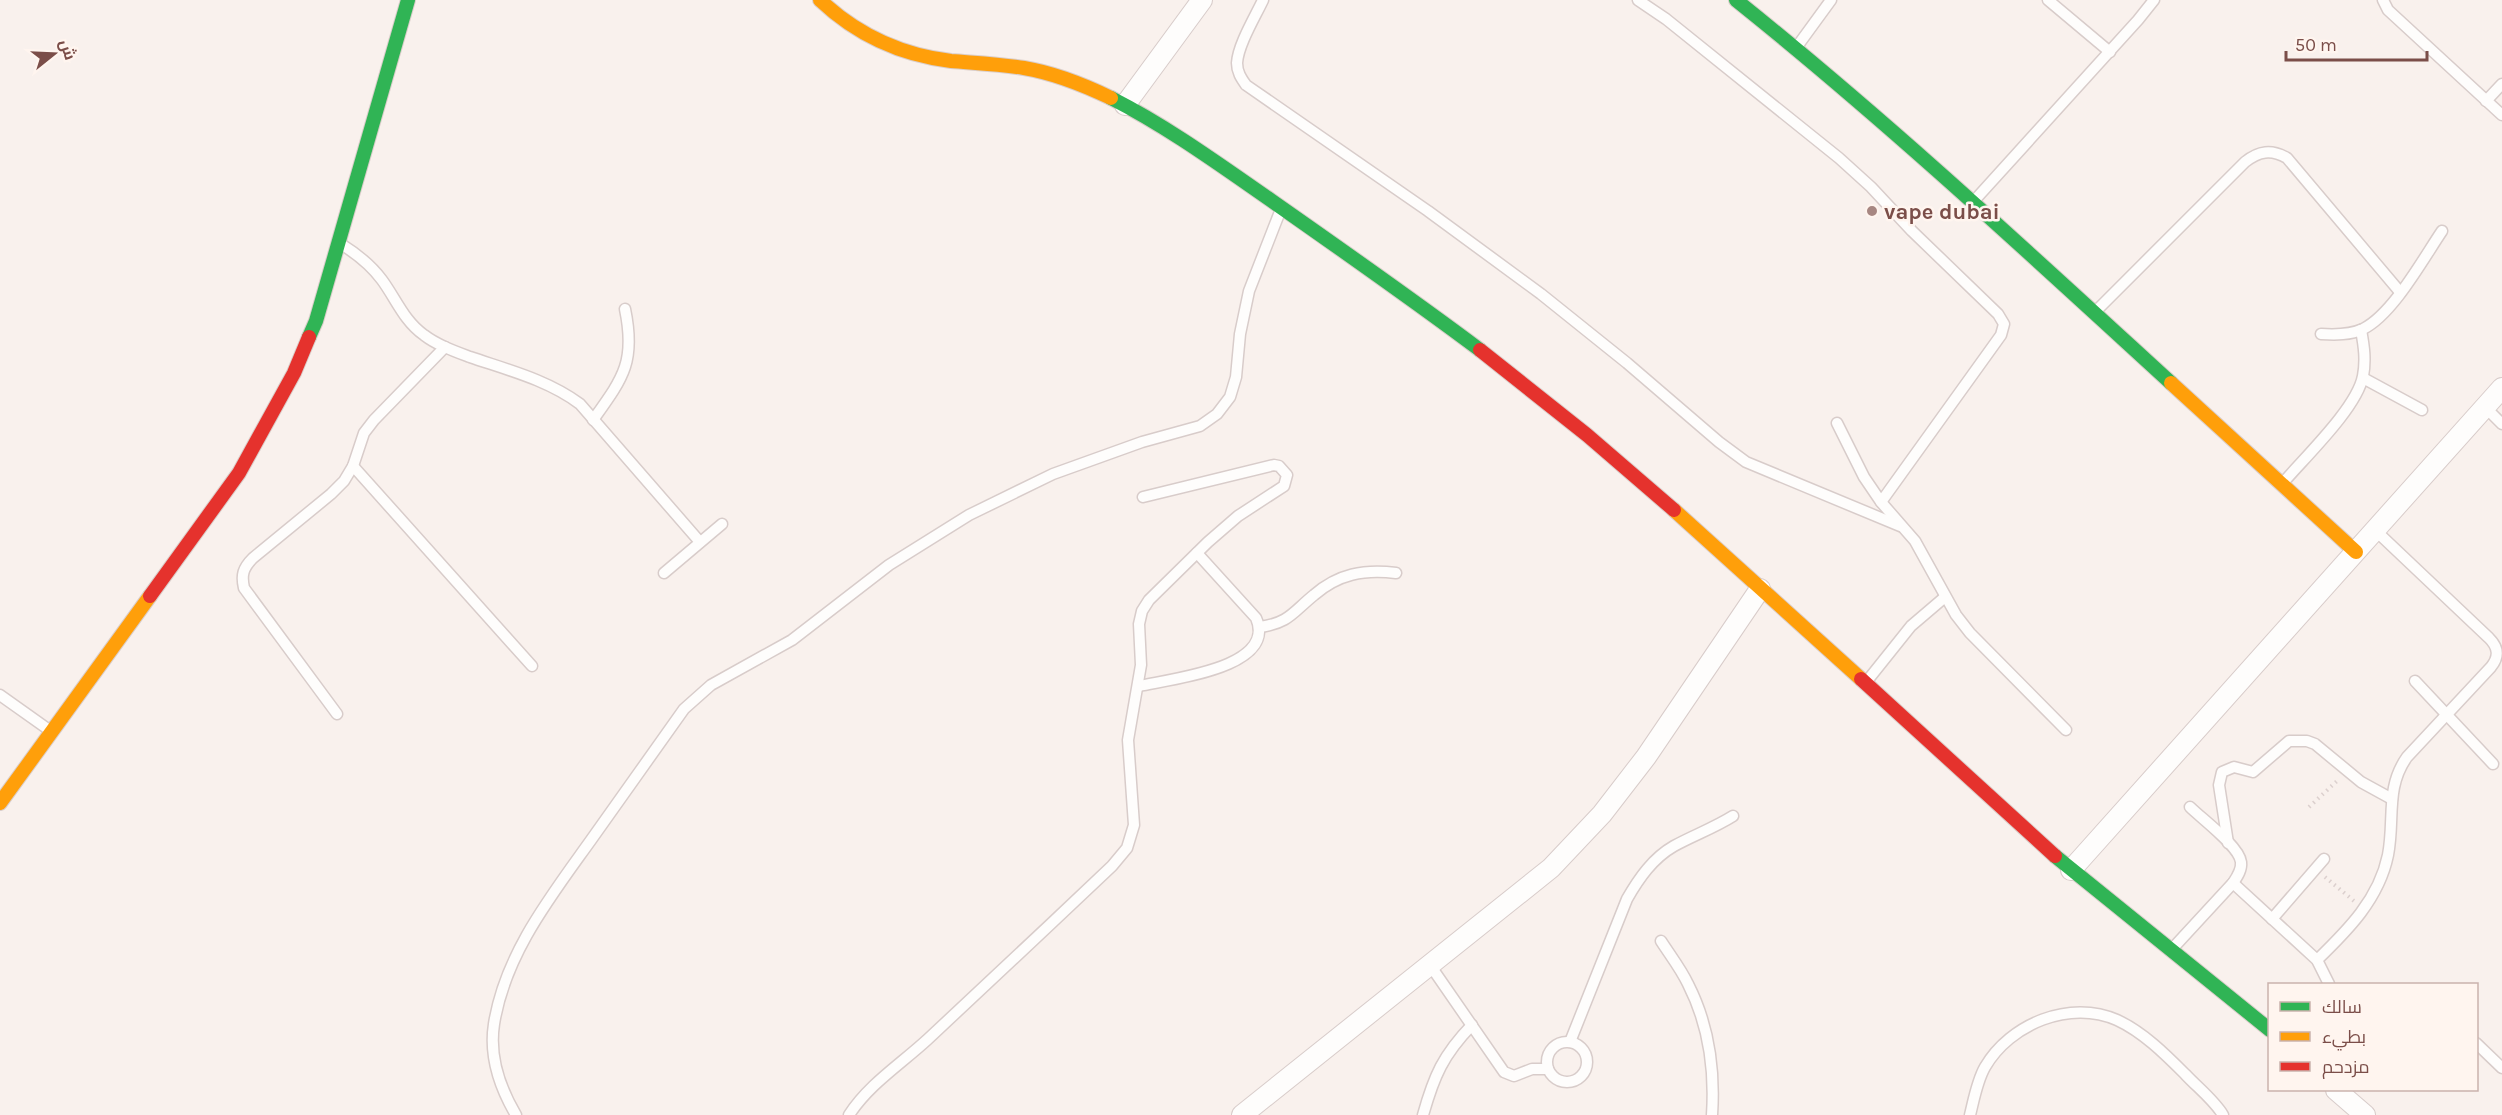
<svg xmlns="http://www.w3.org/2000/svg" width="2502" height="1115" viewBox="0 0 2502 1115" font-family="Karla,Cairo,sans-serif">
<rect width="100%" height="100%" fill="#f9f1ed"/>
<g fill="none" stroke-linecap="round" stroke-linejoin="round">
<defs>
<g id="lane">
<path d="M 1263,0 C 1255,17 1238,45 1237,63 C 1237,72 1241,78 1246,85 L 1428,211 L 1541,294 L 1627,363 L 1719,442 L 1746,462 L 1900,526"/>
<path d="M 1638,0 L 1666,19 L 1839,158 L 1871,187 L 1912,231 L 1998,314 L 2004,324 L 2001,335 L 1881,502"/>
<path d="M 2048,0 L 2110,52"/>
<path d="M 2383,0 L 2388,10 L 2502,115"/>
<path d="M 1796,48 L 1831,0"/>
<path d="M 2486,101 L 2502,84"/>
<path d="M 1973,202 L 2138,20 L 2154,0"/>
<path d="M 341,244 C 357,254 371,265 382,280 C 396,299 404,321 424,335 C 437,345 454,351 470,357 C 508,370 548,380 580,404 L 700,542"/>
<path d="M 2094,313 L 2245,162 C 2259,151 2271,149 2287,158 L 2400,292"/>
<path d="M 2321,334 C 2336,335 2350,335 2363,329 C 2393,314 2423,259 2442,231"/>
<path d="M 2363,378 L 2422,410"/>
<path d="M 2485,407 L 2502,424"/>
<path d="M 593,420 C 623,378 636,362 625,309"/>
<path d="M 1837,423 L 1864,477 L 1881,502 L 1915,541 L 1956,615 L 1970,633 L 2066,730"/>
<path d="M 353,466 L 532,666"/>
<path d="M 2282,484 C 2304,458 2357,408 2363,376 C 2366,360 2364,346 2361,330"/>
<path d="M 664,573 L 722,524"/>
<path d="M 1260,627 C 1289,623 1293,612 1314,595 C 1338,574 1364,569 1396,573"/>
<path d="M 1867,681 L 1911,626 L 1945,597"/>
<path d="M 2415,681 L 2493,764"/>
<path d="M 1139,686 C 1170,679 1278,668 1256,618 L 1197,553"/>
<path d="M 0,695 L 52,732"/>
<path d="M 337,714 L 244,588 C 241,575 243,568 253,558 L 331,494 L 344,481 L 353,466 L 364,433 L 374,420 L 445,347"/>
<path d="M 2228,843 L 2219,785 L 2222,772 L 2234,767 L 2253,772 L 2289,741 L 2307,741 L 2315,744 L 2361,782 L 2392,799"/>
<path d="M 2233,883 L 2317,960 L 2329,984"/>
<path d="M 2272,919 L 2324,859"/>
<path d="M 1661,941 C 1670,955 1681,969 1688,984 C 1709,1025 1715,1070 1712,1115"/>
<path d="M 2173,948 L 2233,883 C 2237,877 2242,870 2241,862 C 2239,846 2202,819 2190,807"/>
<path d="M 2317,960 C 2348,930 2379,899 2388,855 C 2395,819 2385,788 2407,757 L 2491,667 C 2499,657 2499,648 2489,638 L 2375,530"/>
<path d="M 1430,965 L 1504,1072 L 1514,1076 L 1532,1069 L 1548,1069"/>
<circle cx="1567" cy="1062" r="20"/>
<path d="M 1570,1042 L 1627,899 C 1639,878 1653,858 1674,846 C 1694,835 1714,828 1733,816"/>
<path d="M 2476,1043 L 2502,1068"/>
<path d="M 516,1115 C 500,1088 489,1056 494,1024 C 505,954 551,896 591,840 C 622,796 653,753 684,709 L 711,685 L 792,640 L 889,565 L 969,515 L 1053,474 L 1142,442 L 1200,426 L 1217,414 L 1230,397 L 1236,377 L 1240,334 L 1249,291 L 1281,209"/>
<path d="M 849,1115 C 869,1084 901,1064 928,1039 C 989,982 1051,924 1112,866 L 1127,848 L 1134,825 L 1128,740 L 1141,665 L 1139,624 L 1142,611 L 1149,600 L 1208,542 L 1238,516 L 1284,486 L 1287,475 L 1279,466 L 1274,465 L 1143,497"/>
<path d="M 1423,1115 C 1434,1076 1443,1055 1472,1025"/>
<path d="M 1970,1115 C 1974,1099 1977,1081 1985,1067 C 2010,1024 2070,999 2117,1020 C 2143,1032 2165,1054 2185,1074 C 2197,1087 2214,1100 2223,1115"/>
</g>
<g id="street">
<path d="M 1125,105 L 1202,0"/>
<path d="M 2071,870 L 2502,388"/>
<path d="M 2336,1090 L 2365,1115"/>
<path d="M 1242,1115 L 1551,868 L 1602,814 L 1646,757 L 1760,589"/>
</g>
<g id="fast">
<path d="M 1736,0 C 1887,121 2029,253 2171,383"/>
<path d="M 1111,98 C 1168,127 1220,165 1272,201 C 1342,250 1412,299 1480,350"/>
<path d="M 309,337 L 316,321 L 408,0"/>
<path d="M 2055,856 L 2270,1030"/>
</g>
<g id="slow">
<path d="M 820,0 C 857,35 901,55 951,61 C 975,63 1000,64 1024,68 C 1054,73 1084,85 1111,98"/>
<path d="M 2171,383 L 2356,552"/>
<path d="M 1674,510 L 1861,679"/>
<path d="M 0,803 L 150,596"/>
</g>
<g id="jam">
<path d="M 1480,350 L 1587,435 L 1674,510"/>
<path d="M 150,596 L 239,473 L 294,373 L 309,337"/>
<path d="M 1861,679 L 2055,856"/>
</g>
</defs>
<!-- lane casing -->
<use href="#lane" stroke="#d8ccca" stroke-width="13"/>
<!-- street casing -->
<use href="#street" stroke="#d8ccca" stroke-width="22"/>
<!-- fast casing -->
<use href="#fast" stroke="#daceca" stroke-width="16"/>
<!-- slow casing -->
<use href="#slow" stroke="#daceca" stroke-width="16"/>
<!-- jam casing -->
<use href="#jam" stroke="#daceca" stroke-width="16"/>
<!-- path -->
<g stroke="#dcd0ce" stroke-width="4" stroke-dasharray="1.5 4.5" stroke-linecap="butt">
<path d="M 2309,807 L 2337,781"/>
<path d="M 2325,877 L 2354,901"/>
</g>
<!-- lane -->
<use href="#lane" stroke="#fefdfc" stroke-width="10"/>
<!-- street -->
<use href="#street" stroke="#fefdfc" stroke-width="20"/>
<!-- fast -->
<use href="#fast" stroke="#30b455" stroke-width="14"/>
<!-- slow -->
<use href="#slow" stroke="#ff9f0a" stroke-width="14"/>
<!-- jam -->
<use href="#jam" stroke="#e5322d" stroke-width="14"/>
</g>
<!-- markers -->
<circle fill="#a78782" stroke="#fff5ef" stroke-width="2" cx="1872" cy="211" r="6"/>
<g text-anchor="middle" stroke-width="5" stroke-linejoin="round" paint-order="stroke">
<!-- poi labels -->
<g font-size="22" font-weight="bold" fill="#7b4e49" stroke="#fff5ef" text-anchor="start">
<text x="1884" y="219">vape dubai</text>
</g>
</g>
<!-- legend -->
<rect x="2268" y="983" width="210" height="108" fill="#fff5ef" stroke="#cab2ad" stroke-width="1.5"/>
<rect x="2280" y="1002" width="30" height="9" fill="#30b455" stroke="#cab2ad" stroke-width="1.5"/>
<text x="2322" y="1013" font-size="18" fill="#7b4e49">سالك</text>
<rect x="2280" y="1032" width="30" height="9" fill="#ff9f0a" stroke="#cab2ad" stroke-width="1.5"/>
<text x="2322" y="1043" font-size="18" fill="#7b4e49">بطيء</text>
<rect x="2280" y="1062" width="30" height="9" fill="#e5322d" stroke="#cab2ad" stroke-width="1.5"/>
<text x="2322" y="1073" font-size="18" fill="#7b4e49">مزدحم</text>
<!-- north arrow -->
<g transform="translate(54 54) rotate(72)" stroke="#fff5ef" stroke-width="4.5" paint-order="stroke">
<path d="M0-4.5L10 22L0 15L-10 22Z" fill="#7b4e49"/>
<text y="-9" font-size="16" font-weight="bold" text-anchor="middle" fill="#7b4e49">ش</text>
</g>
<!-- scale -->
<path d="M2286 51v9h141v-9" fill="none" stroke="#7b4e49" stroke-width="3"/>
<text x="2295" y="51" font-size="18" fill="#7b4e49" stroke="#fff5ef" stroke-width="4.5" paint-order="stroke">50 m</text>
</svg>
